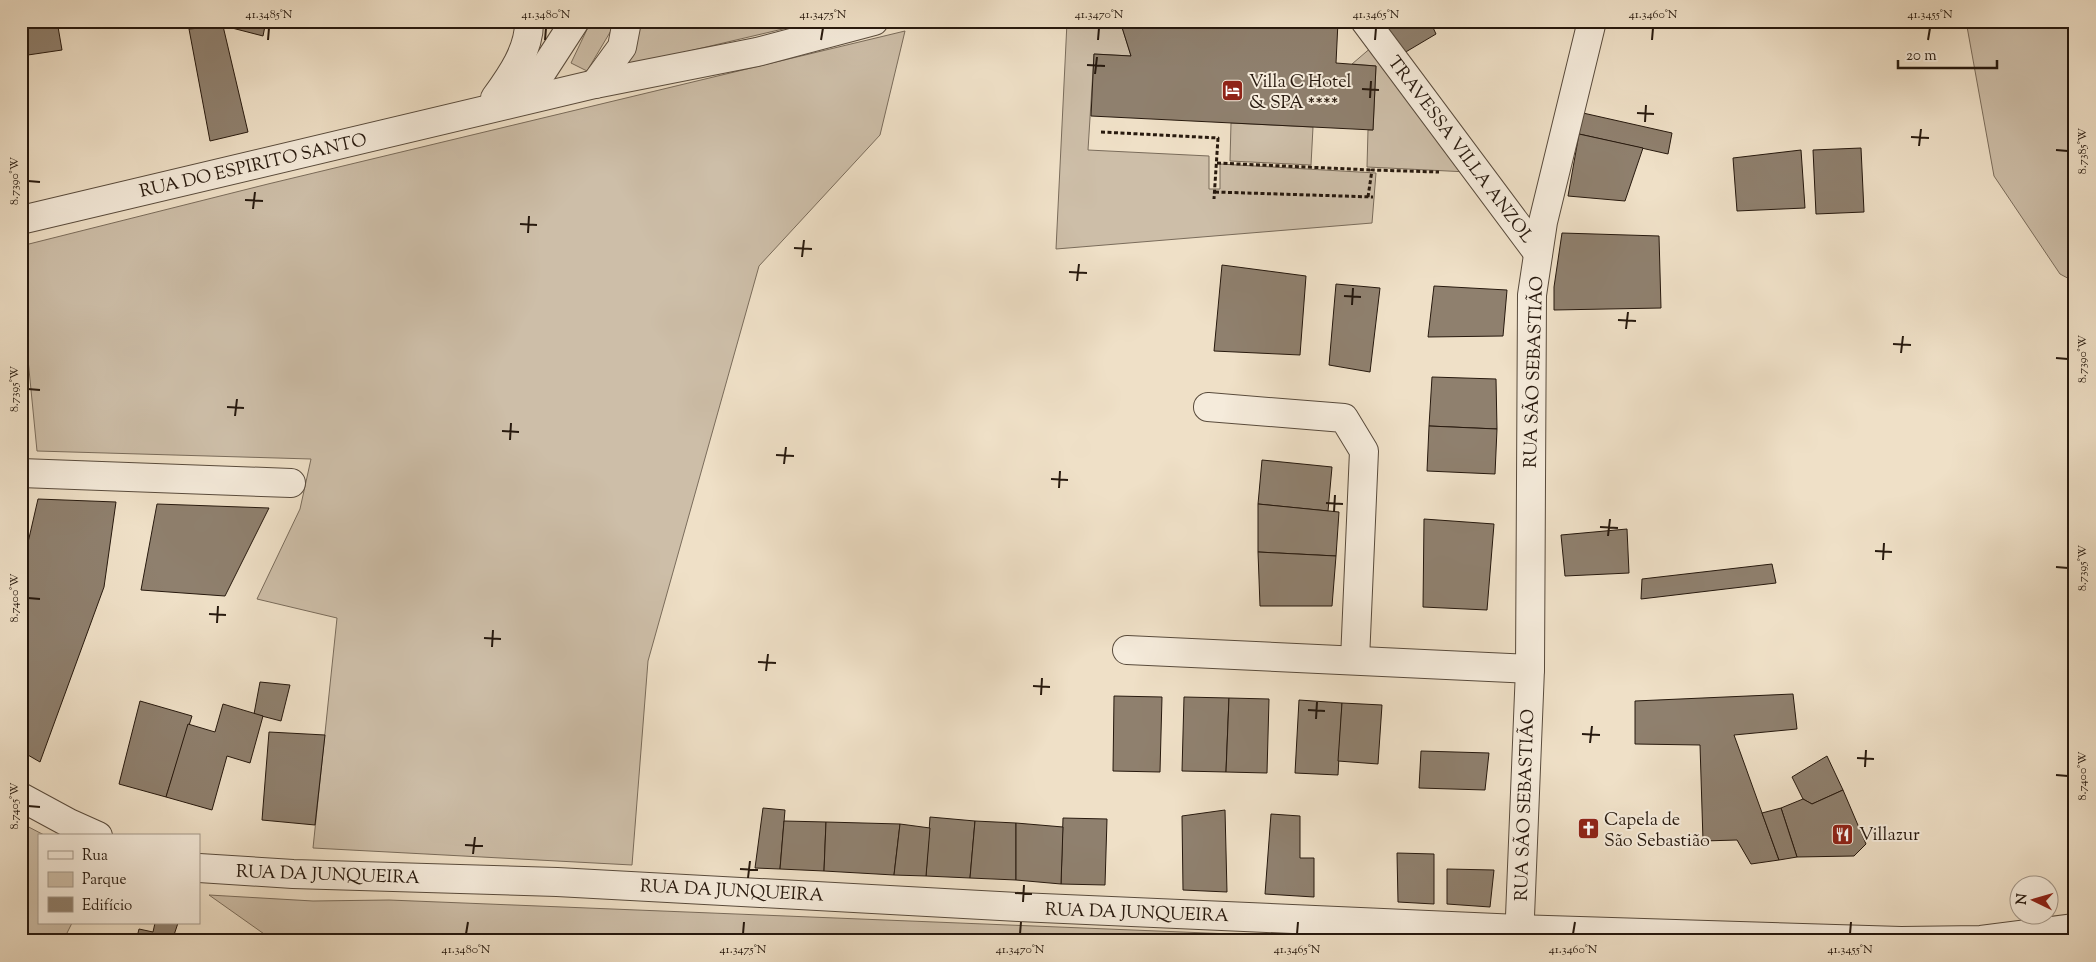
<svg xmlns="http://www.w3.org/2000/svg" width="2096" height="962" viewBox="0 0 2096 962" font-family="'Sorts Mill Goudy',serif">
<rect width="100%" height="100%" fill="#efe0c7"/>
<filter id="stains"><feTurbulence type="fractalNoise" baseFrequency=".004" numOctaves="4"/><feColorMatrix values="0 0 0 0 .2 0 0 0 0 .09 0 0 0 0 .02 0 0 0 .5 -.17"/></filter>
<radialGradient id="worn" r=".72"><stop offset=".6" stop-color="#630" stop-opacity="0"/><stop offset="1" stop-color="#630" stop-opacity=".3"/></radialGradient>
<!-- green -->
<g fill="#cdbea8" stroke="#7a6c5b">
<path d="M 591,21 L 612,21 L 612,29 L 587,71 L 571,63 Z"/>
<path d="M 638,21 L 817,21 L 621,67 Z"/>
<path d="M 1966,21 L 2075,21 L 2075,282 L 2060,274 L 1994,176 Z"/>
<path d="M 1067,22 L 1121,24 L 1131,56 L 1094,54 L 1088,150 L 1209,156 L 1209,189 L 1220,189 L 1220,164 L 1376,173 L 1372,223 L 1056,249 Z"/>
<path d="M 905,31 L 880,135 L 759,266 L 648,661 L 632,865 L 313,848 L 337,618 L 257,599 L 300,509 L 311,459 L 37,451 L 21,288 L 21,246 L 268,184 Z"/>
<path d="M 1373,46 L 1468,172 L 1367,167 L 1368,130 L 1373,130 L 1376,66 L 1352,64 Z"/>
<path d="M 1231,123 L 1313,127 L 1311,165 L 1230,161 Z"/>
<path d="M 21,823 L 46,836 L 39,836 L 39,923 L 72,923 L 63,941 L 21,941 Z"/>
<path d="M 209,895 L 313,901 L 389,900 L 1405,941 L 274,941 Z"/>
</g>
<!-- building -->
<g fill="#8f806e" stroke="#27190e">
<path d="M 21,21 L 57,21 L 62,50 L 21,56 Z"/>
<path d="M 234,21 L 266,21 L 263,36 L 232,28 Z"/>
<path d="M 1120,21 L 1338,22 L 1336,63 L 1376,66 L 1373,130 L 1091,116 L 1094,54 L 1131,56 Z"/>
<path d="M 1397,21 L 1430,21 L 1436,34 L 1404,53 L 1386,29 Z"/>
<path d="M 223,26 L 248,132 L 210,141 L 189,29 Z"/>
<path d="M 1583,113 L 1672,133 L 1668,154 L 1579,134 Z"/>
<path d="M 1579,134 L 1643,148 L 1625,201 L 1568,196 Z"/>
<path d="M 1861,148 L 1864,212 L 1816,214 L 1813,150 Z"/>
<path d="M 1801,150 L 1805,208 L 1737,211 L 1733,158 Z"/>
<path d="M 1562,233 L 1659,236 L 1661,308 L 1554,310 L 1554,287 Z"/>
<path d="M 1222,265 L 1306,276 L 1300,355 L 1214,351 Z"/>
<path d="M 1336,284 L 1380,288 L 1370,372 L 1329,365 Z"/>
<path d="M 1434,286 L 1507,290 L 1503,336 L 1428,337 Z"/>
<path d="M 1432,377 L 1496,379 L 1497,429 L 1429,426 Z"/>
<path d="M 1429,426 L 1497,429 L 1495,474 L 1427,471 Z"/>
<path d="M 1262,460 L 1332,467 L 1328,511 L 1258,504 Z"/>
<path d="M 38,499 L 116,502 L 104,587 L 40,762 L 21,751 L 21,573 Z"/>
<path d="M 157,504 L 269,508 L 225,596 L 141,590 Z"/>
<path d="M 1258,504 L 1339,512 L 1336,556 L 1258,552 Z"/>
<path d="M 1424,519 L 1494,524 L 1487,610 L 1423,607 Z"/>
<path d="M 1627,529 L 1629,573 L 1565,576 L 1561,535 Z"/>
<path d="M 1258,552 L 1336,556 L 1332,606 L 1260,606 Z"/>
<path d="M 1772,564 L 1776,583 L 1641,599 L 1642,579 Z"/>
<path d="M 260,682 L 290,685 L 281,721 L 254,714 Z"/>
<path d="M 1793,694 L 1797,729 L 1734,735 L 1779,860 L 1751,864 L 1737,840 L 1703,841 L 1700,745 L 1635,744 L 1635,701 Z"/>
<path d="M 1114,696 L 1162,697 L 1160,772 L 1113,771 Z"/>
<path d="M 1184,697 L 1229,698 L 1226,772 L 1182,771 Z"/>
<path d="M 1229,698 L 1269,699 L 1267,773 L 1226,772 Z"/>
<path d="M 1299,700 L 1342,703 L 1338,775 L 1295,773 Z"/>
<path d="M 140,701 L 192,716 L 166,797 L 119,784 Z"/>
<path d="M 1342,703 L 1382,705 L 1378,764 L 1338,761 Z"/>
<path d="M 223,704 L 263,716 L 250,763 L 227,756 L 212,810 L 166,797 L 188,724 L 215,732 Z"/>
<path d="M 269,732 L 325,735 L 315,825 L 262,820 Z"/>
<path d="M 1421,751 L 1489,753 L 1485,790 L 1419,788 Z"/>
<path d="M 1827,756 L 1843,790 L 1812,804 L 1803,799 L 1792,777 Z"/>
<path d="M 1843,790 L 1866,844 L 1854,856 L 1797,857 L 1781,808 L 1803,799 L 1812,804 Z"/>
<path d="M 763,808 L 785,810 L 780,869 L 755,868 Z"/>
<path d="M 1781,808 L 1797,857 L 1779,860 L 1762,813 Z"/>
<path d="M 1225,810 L 1227,892 L 1183,890 L 1182,816 Z"/>
<path d="M 1271,814 L 1300,816 L 1300,858 L 1314,858 L 1314,897 L 1265,894 Z"/>
<path d="M 930,817 L 975,821 L 970,878 L 926,876 Z"/>
<path d="M 1063,818 L 1107,819 L 1105,885 L 1061,884 Z"/>
<path d="M 784,821 L 826,822 L 824,871 L 780,869 Z"/>
<path d="M 975,821 L 1016,823 L 1016,880 L 970,878 Z"/>
<path d="M 826,822 L 900,824 L 894,875 L 824,871 Z"/>
<path d="M 1016,823 L 1063,827 L 1061,884 L 1016,880 Z"/>
<path d="M 900,824 L 930,828 L 926,876 L 894,875 Z"/>
<path d="M 1397,853 L 1434,854 L 1434,904 L 1398,902 Z"/>
<path d="M 1447,869 L 1494,870 L 1490,907 L 1447,904 Z"/>
<path d="M 155,923 L 178,923 L 172,941 L 136,941 L 139,929 L 153,932 Z"/>
</g>
<g fill="none" stroke-linecap="round" stroke-linejoin="round">
<defs>
<g id="street">
<path d="M 1365,21 L 1538,253"/>
<path d="M 595,84 L 622,47 L 627,21"/>
<path d="M 495,98 C 511,76 530,49 529,21"/>
<path d="M 503,99 L 540,75 L 575,21"/>
<path d="M 21,220 L 595,84 L 757,52 L 874,21"/>
<path d="M 1208,407 L 1344,418 L 1364,451 L 1355,660"/>
<path d="M 21,473 L 291,483"/>
<path d="M 1127,650 L 1530,669"/>
<path d="M 21,797 L 69,823 L 98,836"/>
<path d="M 199,868 L 293,874 L 557,882 L 1019,907 L 1519,929 L 1901,941 L 1981,940 L 2075,928"/>
<path d="M 1519,941 L 1530,669 L 1532,295 L 1543,222 L 1592,21"/>
</g>
</defs>
<!-- street casing -->
<use href="#street" stroke="#594b3c" stroke-width="30"/>
<!-- path -->
<g stroke="#27190e" stroke-width="3" stroke-dasharray="4 2.5" stroke-linecap="butt">
<path d="M 1101,132 L 1218,138 L 1214,199"/>
<path d="M 1217,163 L 1372,170"/>
<path d="M 1215,192 L 1373,197"/>
<path d="M 1368,197 L 1372,170 L 1439,172"/>
</g>
<!-- street -->
<use href="#street" stroke="#f5ebdb" stroke-width="28"/>
</g>
<!-- ticks -->
<path fill="none" stroke="#27190e" stroke-width="2" d="M 268,40 L 269,28M 545,40 L 546,28M 821,40 L 823,28M 1098,40 L 1099,28M 1375,40 L 1376,28M 1652,40 L 1653,28M 1928,40 L 1930,28M 1087,65 L 1105,66M 1095,74 L 1097,57M 1362,89 L 1379,90M 1370,98 L 1371,81M 1637,113 L 1654,114M 1645,122 L 1646,105M 1911,137 L 1929,138M 1919,146 L 1921,129M 2056,150 L 2068,151M 28,181 L 40,182M 245,200 L 263,201M 253,209 L 255,192M 520,224 L 537,225M 528,233 L 529,216M 794,248 L 812,249M 802,257 L 804,240M 1069,272 L 1087,273M 1077,281 L 1079,264M 1344,296 L 1361,297M 1352,305 L 1353,288M 1618,320 L 1636,321M 1626,329 L 1628,312M 1893,344 L 1911,345M 1901,353 L 1903,336M 2056,358 L 2068,359M 28,389 L 40,390M 227,407 L 244,408M 235,416 L 237,399M 502,431 L 519,432M 510,440 L 511,423M 776,455 L 794,456M 784,464 L 786,447M 1051,479 L 1068,480M 1059,488 L 1060,471M 1326,503 L 1343,504M 1334,512 L 1335,495M 1600,527 L 1618,528M 1608,536 L 1610,519M 1875,551 L 1892,552M 1883,560 L 1884,543M 2056,567 L 2068,568M 28,598 L 40,599M 209,614 L 226,615M 217,623 L 218,606M 484,638 L 501,639M 492,647 L 493,630M 758,662 L 776,663M 766,671 L 768,654M 1033,686 L 1050,687M 1041,695 L 1042,678M 1308,710 L 1325,711M 1316,719 L 1317,702M 1582,734 L 1600,735M 1590,743 L 1592,726M 1857,758 L 1874,759M 1865,767 L 1866,750M 2056,775 L 2068,776M 28,806 L 40,807M 465,845 L 483,846M 473,854 L 475,837M 740,869 L 758,870M 748,878 L 750,861M 1015,893 L 1032,894M 1023,902 L 1024,885M 466,934 L 468,922M 743,934 L 744,922M 1020,934 L 1021,922M 1297,934 L 1298,922M 1573,934 L 1575,922M 1850,934 L 1851,922"/>
<!-- icons -->
<defs>
<symbol id="hotel-square" viewBox="-11 -11 22 22"><rect x="-9" y="-9" width="18" height="18" rx="4" fill="#8f2418" stroke="#f5ebdb"/><path d="M-6-4.5h1.5V1H6V5H4.5V3h-9V5H-6ZM-4 0a1.8 1.8 0 1 1 3.6 0ZM.5 0V-2.5h3Q6-2.5 6 0Z" fill="#fff"/></symbol>
<symbol id="church-square" viewBox="-11 -11 22 22"><rect x="-9" y="-9" width="18" height="18" rx="4" fill="#8f2418" stroke="#f5ebdb"/><path d="M-1.2-6h2.4v3.5h3.3v2.4h-3.3V6h-2.4V-.1h-3.3v-2.4h3.3Z" fill="#fff"/></symbol>
<symbol id="restaurant-square" viewBox="-11 -11 22 22"><rect x="-9" y="-9" width="18" height="18" rx="4" fill="#8f2418" stroke="#f5ebdb"/><path d="M-5-6h1v4h1v-4h1v4h1v-4h1v5L-1.5 .5V6h-2V.5L-5-1ZM5-6V6H3V1.5H1.5Q1.5-4 5-6Z" fill="#fff"/></symbol>
</defs>
<g fill-rule="evenodd">
<use href="#hotel-square" x="1220" y="78" width="25" height="25"/>
<use href="#church-square" x="1576" y="816" width="25" height="25"/>
<use href="#restaurant-square" x="1830" y="822" width="25" height="25"/>
</g>
<g text-anchor="middle" stroke-width="4" stroke-linejoin="round" paint-order="stroke">
<!-- poi labels -->
<g font-size="18" fill="#27190e" stroke="#f5ebdb" text-anchor="start">
<text x="1249" y="87">Villa C Hotel<tspan x="1249" dy="21">&amp; SPA ****</tspan></text>
<text x="1604" y="825">Capela de<tspan x="1604" dy="21">São Sebastião</tspan></text>
<text x="1859" y="840">Villazur</text>
</g>
<!-- street labels -->
<g font-size="18" fill="#27190e" stroke="#f5ebdb">
<text transform="translate(1461 149) rotate(53)" y="6">TRAVESSA VILLA ANZOL</text>
<text transform="translate(253 165) rotate(-13)" y="6">RUA DO ESPIRITO SANTO</text>
<text transform="translate(1533 372) rotate(-88)" y="6">RUA SÃO SEBASTIÃO</text>
<text transform="translate(1524 805) rotate(-88)" y="6">RUA SÃO SEBASTIÃO</text>
<text transform="translate(328 874) rotate(2)" y="6">RUA DA JUNQUEIRA</text>
<text transform="translate(732 890) rotate(3)" y="6">RUA DA JUNQUEIRA</text>
<text transform="translate(1137 912) rotate(2)" y="6">RUA DA JUNQUEIRA</text>
</g>
</g>
<!-- margin -->
<rect width="2096" height="962" fill="none" stroke="#efe0c7" stroke-width="55"/>
<!-- legend -->
<rect x="38" y="834" width="162" height="90" fill="#f5ebdb" stroke="#a39789"/>
<rect x="48" y="851" width="25" height="8" fill="#f5ebdb" stroke="#a39789"/>
<text x="82" y="860" font-size="15" fill="#27190e">Rua</text>
<rect x="48" y="872" width="25" height="15" fill="#cdbea8" stroke="#a39789"/>
<text x="82" y="884" font-size="15" fill="#27190e">Parque</text>
<rect x="48" y="897" width="25" height="15" fill="#8f806e" stroke="#a39789"/>
<text x="82" y="910" font-size="15" fill="#27190e">Edifício</text>
<!-- north arrow -->
<g transform="translate(2034 900) rotate(275)"><circle r="24" fill="#f5ebdb" stroke="#a39789"/>
<path d="M0-4L9 19L0 12L-9 19Z" fill="#8f2418"/>
<text y="-8" font-size="14" font-weight="bold" text-anchor="middle" fill="#27190e">N</text>
</g>
<!-- scale -->
<path d="M1898 60v8h99v-8" fill="none" stroke="#27190e" stroke-width="2.5"/>
<text x="1906" y="60" font-size="15" fill="#27190e" stroke="#f5ebdb" stroke-width="4" paint-order="stroke">20 m</text>
<rect x="28" y="28" width="2040" height="906" fill="none" stroke="#27190e" stroke-width="2"/>
<g font-size="12" text-anchor="middle" fill="#27190e">
<text x="269" y="18">41.3485°N</text>
<text x="546" y="18">41.3480°N</text>
<text x="823" y="18">41.3475°N</text>
<text x="1099" y="18">41.3470°N</text>
<text x="1376" y="18">41.3465°N</text>
<text x="1653" y="18">41.3460°N</text>
<text x="1930" y="18">41.3455°N</text>
<text transform="translate(2082 151) rotate(-90)" y="4">8.7385°W</text>
<text transform="translate(14 181) rotate(-90)" y="4">8.7390°W</text>
<text transform="translate(2082 359) rotate(-90)" y="4">8.7390°W</text>
<text transform="translate(14 389) rotate(-90)" y="4">8.7395°W</text>
<text transform="translate(2082 568) rotate(-90)" y="4">8.7395°W</text>
<text transform="translate(14 598) rotate(-90)" y="4">8.7400°W</text>
<text transform="translate(2082 776) rotate(-90)" y="4">8.7400°W</text>
<text transform="translate(14 806) rotate(-90)" y="4">8.7405°W</text>
<text x="466" y="953">41.3480°N</text>
<text x="743" y="953">41.3475°N</text>
<text x="1020" y="953">41.3470°N</text>
<text x="1297" y="953">41.3465°N</text>
<text x="1573" y="953">41.3460°N</text>
<text x="1850" y="953">41.3455°N</text>
</g>
<rect width="100%" height="100%" filter="url(#stains)"/>
<rect width="100%" height="100%" fill="url(#worn)"/>
</svg>
